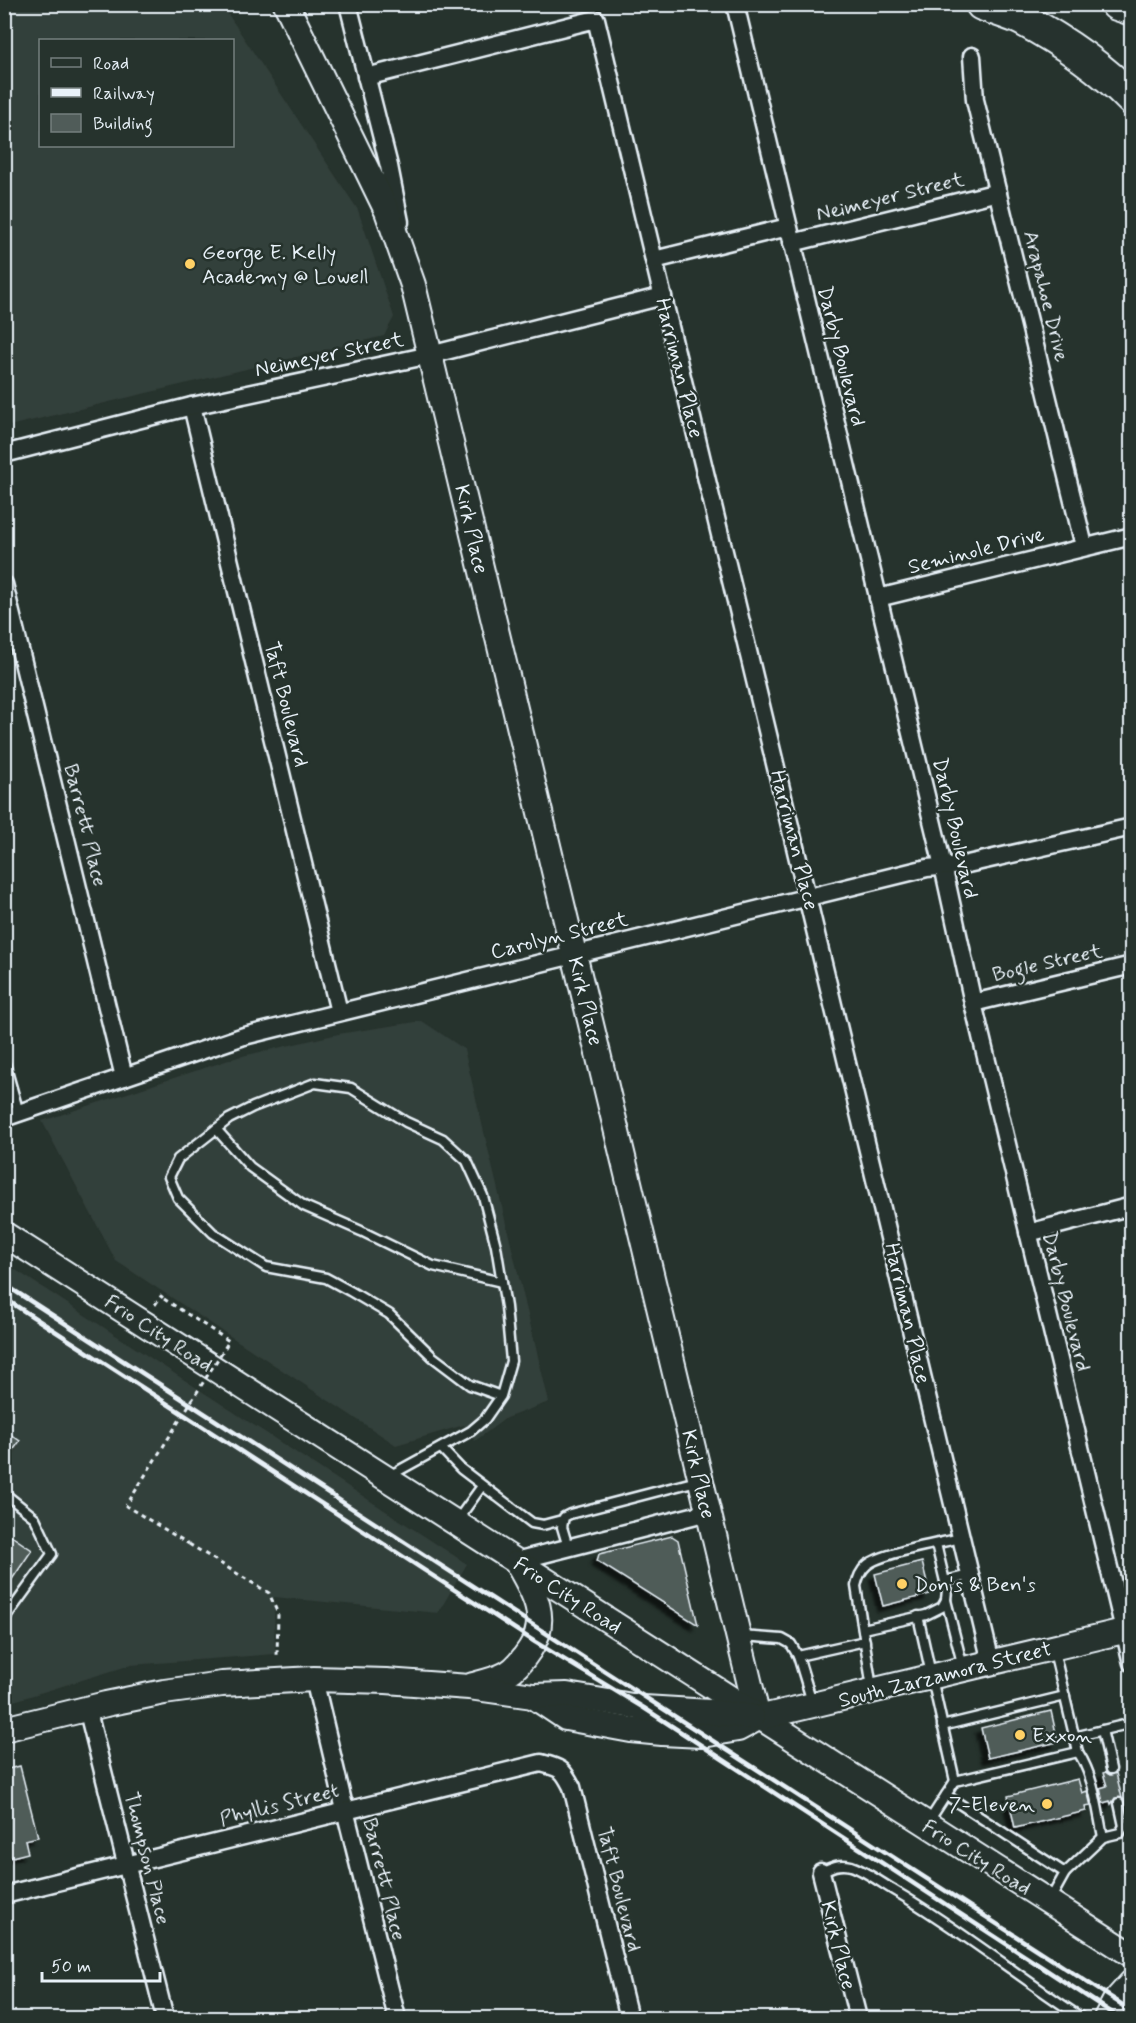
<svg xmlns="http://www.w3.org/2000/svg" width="1136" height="2023" viewBox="0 0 1136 2023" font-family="Mynerve,sans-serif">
<defs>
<filter id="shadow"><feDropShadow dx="-5.5" dy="5.5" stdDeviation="1.5" flood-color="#0009"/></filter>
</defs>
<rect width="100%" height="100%" fill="#26332d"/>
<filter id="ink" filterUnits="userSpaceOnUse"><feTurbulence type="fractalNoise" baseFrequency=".0167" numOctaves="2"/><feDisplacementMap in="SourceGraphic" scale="12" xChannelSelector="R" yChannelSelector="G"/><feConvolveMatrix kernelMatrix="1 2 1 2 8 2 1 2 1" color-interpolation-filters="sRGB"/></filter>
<g filter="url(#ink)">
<!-- built -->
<g fill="#333f3a" fill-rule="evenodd">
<path d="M 4,5 L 222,5 L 358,210 L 394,317 L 384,336 L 5,427 ZM 40,40 L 232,40 L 232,146 L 40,146 Z"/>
<path d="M 422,1021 L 464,1049 L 549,1402 L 506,1418 L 475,1441 L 464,1425 L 396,1445 L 116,1261 L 42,1121 L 238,1057 L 338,1034 Z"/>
<path d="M 5,1263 L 467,1564 L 438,1613 L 274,1597 L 275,1654 L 131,1665 L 4,1704 Z"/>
</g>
<!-- building -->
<g fill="#505c59" stroke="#e8f1f8" stroke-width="1.5" filter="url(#shadow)">
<path d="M 4,1430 L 20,1441 L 4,1463 Z"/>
<path d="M 4,1531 L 32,1550 L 4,1591 Z"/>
<path d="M 672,1536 L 678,1540 L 698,1625 L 597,1561 L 599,1554 Z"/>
<path d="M 922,1562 L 930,1594 L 883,1606 L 875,1574 Z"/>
<path d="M 1051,1711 L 1058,1742 L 988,1758 L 981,1728 Z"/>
<path d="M 20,1766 L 38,1837 L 25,1840 L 28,1853 L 8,1858 L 4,1842 L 4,1770 Z"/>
<path d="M 1106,1772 L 1110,1775 L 1116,1773 L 1122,1798 L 1115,1798 L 1111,1804 L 1110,1801 L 1103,1803 L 1100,1788 L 1107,1786 L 1103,1773 Z"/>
<path d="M 1078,1779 L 1082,1793 L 1087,1791 L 1088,1794 L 1091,1806 L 1085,1807 L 1086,1811 L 1015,1828 L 1008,1796 Z"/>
</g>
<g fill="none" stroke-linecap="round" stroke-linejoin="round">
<defs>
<g id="lane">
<path d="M 4,1060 L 19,1113"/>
<path d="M 216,1129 L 250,1167 L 304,1206 L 361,1231 L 433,1266 L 502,1282"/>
<path d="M 441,1448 L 461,1469 L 532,1523 L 543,1525 L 562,1520"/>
<path d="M 389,1476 L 471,1431 L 485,1419 L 501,1396 L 511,1361 L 506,1307 L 496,1246 L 483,1196 L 467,1161 L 443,1139 L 406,1122 L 351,1088 L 315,1083 L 253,1107 L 229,1119 L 178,1159 L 169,1177 L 178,1198 L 213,1233 L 266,1267 L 326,1278 L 350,1291 L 389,1314 L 433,1357 L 470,1385 L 501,1396"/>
<path d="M 4,1493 L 35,1518 L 52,1554 L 4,1620"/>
<path d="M 456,1522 L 482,1486"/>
<path d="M 568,1547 L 562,1527 L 564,1517 L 570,1514 L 697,1481"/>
<path d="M 945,1581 L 970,1575"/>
<path d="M 946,1600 L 963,1667"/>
<path d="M 918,1616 L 955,1781 L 1078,1752 L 1054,1651"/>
<path d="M 863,1629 L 926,1615 L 942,1607 L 946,1600 L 947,1590 L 936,1544"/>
<path d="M 741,1636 L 782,1639 L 791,1644 L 798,1656"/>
<path d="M 872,1688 L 856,1586 C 858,1578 860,1571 867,1565 C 881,1553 941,1543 961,1538"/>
<path d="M 812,1702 L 798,1656 L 865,1641"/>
<path d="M 942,1726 L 1065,1696"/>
<path d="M 1102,1730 L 1111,1769"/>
<path d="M 1074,1737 L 1132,1723"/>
<path d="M 1078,1752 C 1094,1776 1097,1808 1103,1837"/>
<path d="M 946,1795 L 1065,1873 L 1050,1900"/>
<path d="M 929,1821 L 955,1781"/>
<path d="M 821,1872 C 831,1867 839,1863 851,1866 C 864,1870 883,1884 895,1891 C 960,1929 1019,1977 1082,2018"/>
<path d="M 1065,1873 L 1103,1837 L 1120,1833 L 1124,1826 L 1119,1803"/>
</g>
<g id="street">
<path d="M 348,4 L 389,166 L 400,222"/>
<path d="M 735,4 L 943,866 L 973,1003 L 1132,1663"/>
<path d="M 972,56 L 975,100 L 1084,546"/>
<path d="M 366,77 L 596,19 L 991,1662"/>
<path d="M 792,243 L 998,192"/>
<path d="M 654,260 L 788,227"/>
<path d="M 192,406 L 339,1012"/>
<path d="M 4,454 L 192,406 L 430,355 L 663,296"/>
<path d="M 4,584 L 124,1077"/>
<path d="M 878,598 L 1132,536"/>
<path d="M 973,1003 L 1132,965"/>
<path d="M 4,1118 L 244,1036 L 927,868 L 963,865 L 1132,827"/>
<path d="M 1028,1233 L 1132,1206"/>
<path d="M 516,1561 L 708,1512"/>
<path d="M 314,1679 L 345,1810 L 397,2018"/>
<path d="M 87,1708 L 165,2018"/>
<path d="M 821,1872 L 858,2018"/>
<path d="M 4,1895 L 541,1763 C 561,1768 563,1769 572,1787 L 629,2018"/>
</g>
<g id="secondary">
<path d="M 286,4 L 387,211 L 413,285 L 758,1718"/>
<path d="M 4,1234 L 1132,1955"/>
<path d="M 473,1685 C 484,1682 498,1679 508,1673 C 517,1668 524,1658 530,1649 C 550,1618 534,1592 517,1563"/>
<path d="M 533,1696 L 566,1718 L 631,1730 L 662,1733 L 702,1735 L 738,1729 L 758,1718 L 1132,1629"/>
<path d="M 4,1729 L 106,1704 L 164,1692 L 222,1684 L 314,1679 L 386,1681 L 469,1687 L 533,1696 L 567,1695 L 644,1708 L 710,1712 L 752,1717"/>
<path d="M 1106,2018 L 1115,2001 L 1132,1982"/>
</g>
<g id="highway">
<path d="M 982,4 C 995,9 1010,13 1022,19 C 1061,40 1101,67 1132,99"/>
<path d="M 1117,4 L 1132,9"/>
</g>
</defs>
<!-- lane casing -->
<use href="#lane" stroke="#e8f1f8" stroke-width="13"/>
<!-- street casing -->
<use href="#street" stroke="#e8f1f8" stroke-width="21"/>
<!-- secondary casing -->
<use href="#secondary" stroke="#e8f1f8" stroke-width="28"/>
<!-- highway casing -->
<use href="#highway" stroke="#e8f1f8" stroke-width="36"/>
<!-- path -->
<g stroke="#e8f1f8" stroke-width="3" stroke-dasharray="4.5 4.5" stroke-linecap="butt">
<path d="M 155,1305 L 161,1296 L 164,1299"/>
<path d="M 189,1544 L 269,1593 L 278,1614 L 277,1656"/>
</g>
<!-- lane -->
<use href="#lane" stroke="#26332d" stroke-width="8"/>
<!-- street -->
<use href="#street" stroke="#26332d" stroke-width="16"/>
<!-- secondary -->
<use href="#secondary" stroke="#26332d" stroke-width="24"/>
<!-- highway -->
<use href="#highway" stroke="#26332d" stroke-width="32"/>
<!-- rail -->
<g stroke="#e8f1f8" stroke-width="4.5">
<path d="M 4,1284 L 1132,2011"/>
<path d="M 4,1298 L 535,1642 L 644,1708 L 1120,2018"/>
</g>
<!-- path-bridge -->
<path stroke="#e8f1f8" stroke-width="3" stroke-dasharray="4.5 4.5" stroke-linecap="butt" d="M 164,1299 L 229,1341 L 126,1506 L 189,1544"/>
</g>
</g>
<!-- markers -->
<g fill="#ffd166" stroke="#26332d" stroke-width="2">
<circle cx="190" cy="264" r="6"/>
<circle cx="902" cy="1584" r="6"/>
<circle cx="1020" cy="1735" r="6"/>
<circle cx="1047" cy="1804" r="6"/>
</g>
<g text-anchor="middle" stroke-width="5" stroke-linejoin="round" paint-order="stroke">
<!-- street labels -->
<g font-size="21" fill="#e8f1f8" stroke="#26332d">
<text transform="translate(890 196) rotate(-14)" y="7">Neimeyer Street</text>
<text transform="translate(1047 296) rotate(76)" y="7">Arapahoe Drive</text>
<text transform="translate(329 354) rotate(-12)" y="7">Neimeyer Street</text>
<text transform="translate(842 356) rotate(76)" y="7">Darby Boulevard</text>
<text transform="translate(680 368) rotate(76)" y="7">Harriman Place</text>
<text transform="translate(472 529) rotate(77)" y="7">Kirk Place</text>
<text transform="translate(976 550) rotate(-14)" y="7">Seminole Drive</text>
<text transform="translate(287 704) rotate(76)" y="7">Taft Boulevard</text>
<text transform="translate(86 825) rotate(76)" y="7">Barrett Place</text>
<text transform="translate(956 828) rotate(77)" y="7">Darby Boulevard</text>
<text transform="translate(795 840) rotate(76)" y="7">Harriman Place</text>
<text transform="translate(559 935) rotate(-14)" y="7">Carolyn Street</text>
<text transform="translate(1047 962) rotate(-13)" y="7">Bogle Street</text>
<text transform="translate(586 1001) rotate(76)" y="7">Kirk Place</text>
<text transform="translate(1067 1301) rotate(76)" y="7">Darby Boulevard</text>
<text transform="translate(908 1313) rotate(77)" y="7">Harriman Place</text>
<text transform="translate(159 1333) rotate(33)" y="7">Frio City Road</text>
<text transform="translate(699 1474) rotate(77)" y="7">Kirk Place</text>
<text transform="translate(568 1595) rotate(33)" y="7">Frio City Road</text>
<text transform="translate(945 1674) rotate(-14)" y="7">South Zarzamora Street</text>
<text transform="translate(279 1804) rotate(-14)" y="7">Phyllis Street</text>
<text transform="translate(977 1857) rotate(32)" y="7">Frio City Road</text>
<text transform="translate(148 1858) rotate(76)" y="7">Thompson Place</text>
<text transform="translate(385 1879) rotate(76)" y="7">Barrett Place</text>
<text transform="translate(620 1889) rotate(76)" y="7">Taft Boulevard</text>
<text transform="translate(839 1945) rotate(76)" y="7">Kirk Place</text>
</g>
<!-- poi labels -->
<g font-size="21" fill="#e8f1f8" stroke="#26332d" text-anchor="start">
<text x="202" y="259">George E. Kelly<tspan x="202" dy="24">Academy @ Lowell</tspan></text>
<text x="914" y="1591">Don's &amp; Ben's</text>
<text x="1032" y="1742">Exxon</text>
<text x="1035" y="1811" text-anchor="end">7-Eleven</text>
</g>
</g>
<!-- margin -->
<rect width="1136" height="2023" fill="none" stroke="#26332d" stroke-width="24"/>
<rect x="12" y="12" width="1112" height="1999" fill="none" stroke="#e8f1f8" stroke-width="2" filter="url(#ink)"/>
<!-- legend -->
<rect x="39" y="39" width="195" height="108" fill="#26332d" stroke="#747f7e" stroke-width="1.5"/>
<rect x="51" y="58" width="30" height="9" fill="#26332d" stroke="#747f7e" stroke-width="1.5"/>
<text x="93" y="69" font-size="18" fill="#e8f1f8">Road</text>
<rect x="51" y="88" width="30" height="9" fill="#e8f1f8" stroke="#747f7e" stroke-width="1.5"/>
<text x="93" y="99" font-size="18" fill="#e8f1f8">Railway</text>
<rect x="51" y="114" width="30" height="18" fill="#505c59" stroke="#747f7e" stroke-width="1.5"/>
<text x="93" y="129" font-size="18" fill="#e8f1f8">Building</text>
<!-- scale -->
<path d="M42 1972v9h118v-9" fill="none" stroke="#e8f1f8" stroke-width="3"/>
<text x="51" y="1972" font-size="18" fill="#e8f1f8" stroke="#26332d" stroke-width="4.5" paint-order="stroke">50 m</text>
</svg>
